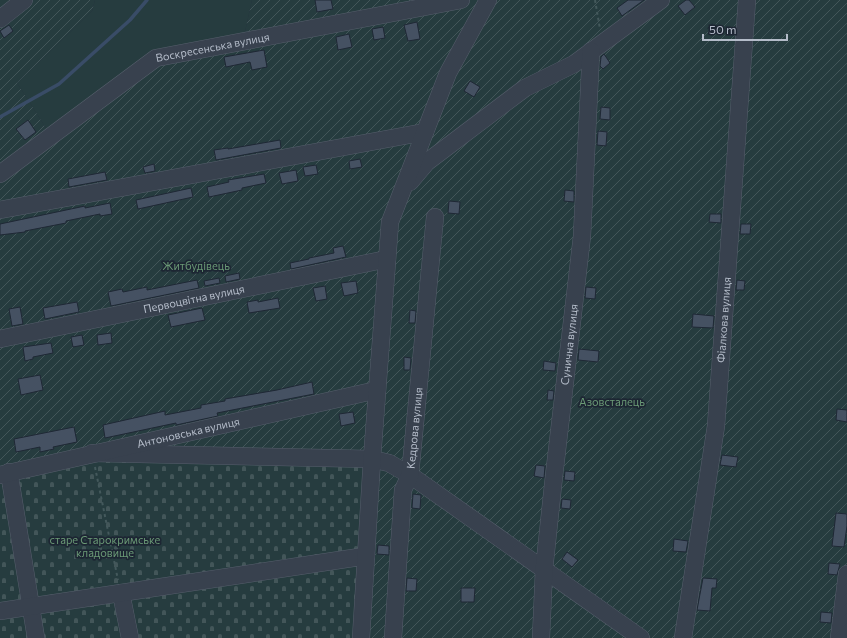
<svg xmlns="http://www.w3.org/2000/svg" width="847" height="638" viewBox="0 0 847 638" font-family="Commissioner,sans-serif">
<defs>
<pattern id="cemetery-stones" width="16" height="16" patternUnits="userSpaceOnUse"><rect width="16" height="16" fill="#263c3f"/><path d="M2 7V4a2 2 0 0 1 4 0v3zM10 15v-3a2 2 0 0 1 4 0v3z" fill="#435659"/></pattern>
<pattern id="garden-furrows" width="10" height="10" patternUnits="userSpaceOnUse"><rect width="10" height="10" fill="#263c3f"/><path d="M-1 1l2-2M0 10L10 0M9 11l2-2" fill="none" stroke="#435659"/></pattern>
</defs>
<rect width="100%" height="100%" fill="#242f3e"/>
<!-- grass -->
<path fill="#263c3f" d="M 95,0 L 252,0 L 243,41 L 51,136 L 17,83 L 92,11 Z"/>
<!-- cemetery -->
<path fill="url(#cemetery-stones)" d="M 92,453 L 372,459 L 361,638 L 0,638 L 0,475 Z"/>
<!-- garden -->
<path fill="url(#garden-furrows)" d="M 0,0 L 95,0 L 92,11 L 17,83 L 51,136 L 156,58 L 243,41 L 252,0 L 847,0 L 847,638 L 361,638 L 372,459 L 92,453 L 0,475 Z"/>
<g fill="none" stroke-linecap="round" stroke-linejoin="round">
<!-- stream -->
<path stroke="#394c67" stroke-width="3.5" d="M 0,117 L 59,84 L 130,20 L 147,0"/>
</g>
<!-- building -->
<g fill="#455162" stroke="#1f2835">
<path d="M 315,0 L 331,0 L 333,9 L 317,12 Z"/>
<path d="M 628,0 L 644,0 L 622,16 L 617,8 Z"/>
<path d="M 686,0 L 689,0 L 695,7 L 685,15 L 678,6 Z"/>
<path d="M 417,22 L 420,39 L 408,41 L 404,25 Z"/>
<path d="M 9,25 L 13,31 L 4,38 L 0,31 Z"/>
<path d="M 383,27 L 385,38 L 374,40 L 372,29 Z"/>
<path d="M 349,34 L 352,47 L 338,50 L 336,37 Z"/>
<path d="M 264,50 L 267,67 L 252,70 L 250,62 L 226,67 L 224,57 Z"/>
<path d="M 604,54 L 610,63 L 603,69 L 600,66 L 601,57 Z"/>
<path d="M 470,81 L 480,87 L 474,97 L 464,91 Z"/>
<path d="M 601,107 L 610,108 L 610,120 L 600,119 Z"/>
<path d="M 28,120 L 36,132 L 25,140 L 16,129 Z"/>
<path d="M 598,131 L 607,132 L 606,146 L 597,145 Z"/>
<path d="M 280,140 L 281,148 L 216,160 L 214,150 L 228,148 L 228,149 Z"/>
<path d="M 360,159 L 362,167 L 350,169 L 349,161 Z"/>
<path d="M 154,164 L 155,171 L 145,173 L 143,167 Z"/>
<path d="M 316,165 L 318,174 L 305,176 L 303,167 Z"/>
<path d="M 296,170 L 298,181 L 282,184 L 279,173 Z"/>
<path d="M 105,172 L 107,180 L 69,187 L 68,179 Z"/>
<path d="M 264,174 L 266,183 L 242,188 L 242,190 L 209,197 L 207,187 L 229,182 L 228,180 Z"/>
<path d="M 191,188 L 193,197 L 138,209 L 136,200 Z"/>
<path d="M 565,190 L 574,191 L 574,202 L 564,201 Z"/>
<path d="M 449,201 L 460,202 L 459,214 L 448,213 Z"/>
<path d="M 110,203 L 112,214 L 100,216 L 100,214 L 66,221 L 66,223 L 25,231 L 25,232 L 0,235 L 0,224 L 85,206 L 85,208 Z"/>
<path d="M 710,214 L 721,214 L 721,223 L 709,222 Z"/>
<path d="M 741,224 L 751,224 L 750,234 L 740,234 Z"/>
<path d="M 343,246 L 346,257 L 291,269 L 290,263 L 309,259 L 309,258 L 334,253 L 333,248 Z"/>
<path d="M 239,273 L 240,279 L 226,282 L 225,276 Z"/>
<path d="M 219,278 L 220,283 L 205,286 L 204,281 Z"/>
<path d="M 197,280 L 199,288 L 111,306 L 108,292 L 122,289 L 123,292 L 147,287 L 147,290 Z"/>
<path d="M 737,280 L 745,281 L 744,290 L 736,290 Z"/>
<path d="M 356,281 L 358,293 L 344,296 L 341,283 Z"/>
<path d="M 325,286 L 327,299 L 316,301 L 313,288 Z"/>
<path d="M 586,287 L 596,288 L 595,299 L 585,298 Z"/>
<path d="M 278,298 L 280,308 L 249,313 L 247,302 L 258,300 L 258,302 Z"/>
<path d="M 77,302 L 79,312 L 45,319 L 43,308 Z"/>
<path d="M 20,307 L 23,324 L 12,326 L 9,309 Z"/>
<path d="M 202,308 L 205,320 L 171,327 L 168,315 Z"/>
<path d="M 410,310 L 416,311 L 415,323 L 409,323 Z"/>
<path d="M 693,314 L 714,316 L 713,328 L 692,327 Z"/>
<path d="M 111,333 L 112,343 L 98,345 L 97,335 Z"/>
<path d="M 82,335 L 84,345 L 73,347 L 71,337 Z"/>
<path d="M 51,343 L 53,353 L 33,357 L 33,359 L 25,361 L 23,347 Z"/>
<path d="M 579,349 L 599,351 L 598,362 L 578,360 Z"/>
<path d="M 404,357 L 411,358 L 410,370 L 404,370 Z"/>
<path d="M 544,361 L 556,363 L 555,371 L 543,370 Z"/>
<path d="M 40,375 L 43,390 L 21,395 L 18,379 Z"/>
<path d="M 312,382 L 314,394 L 217,413 L 218,416 L 176,425 L 176,423 L 105,438 L 103,425 L 165,411 L 165,415 L 201,408 L 201,405 L 225,401 L 225,399 L 277,390 Z"/>
<path d="M 548,390 L 554,391 L 553,400 L 547,400 Z"/>
<path d="M 837,409 L 847,410 L 847,422 L 836,420 Z"/>
<path d="M 353,412 L 355,423 L 341,426 L 339,414 Z"/>
<path d="M 74,427 L 77,442 L 53,447 L 54,449 L 40,452 L 40,447 L 16,452 L 14,439 Z"/>
<path d="M 722,455 L 738,457 L 736,467 L 720,465 Z"/>
<path d="M 536,465 L 545,466 L 544,478 L 534,476 Z"/>
<path d="M 565,471 L 575,472 L 574,481 L 564,480 Z"/>
<path d="M 413,494 L 421,495 L 420,509 L 412,508 Z"/>
<path d="M 562,499 L 571,500 L 570,509 L 561,508 Z"/>
<path d="M 836,513 L 847,514 L 847,526 L 844,547 L 832,546 Z"/>
<path d="M 674,539 L 688,541 L 686,552 L 673,551 Z"/>
<path d="M 378,545 L 389,546 L 389,555 L 377,554 Z"/>
<path d="M 567,552 L 578,560 L 572,567 L 562,559 Z"/>
<path d="M 829,563 L 840,564 L 837,575 L 828,574 Z"/>
<path d="M 407,578 L 417,579 L 416,591 L 406,591 Z"/>
<path d="M 703,578 L 717,579 L 716,588 L 712,588 L 710,611 L 697,610 Z"/>
<path d="M 461,588 L 475,588 L 474,602 L 461,602 Z"/>
<path d="M 821,612 L 832,613 L 831,623 L 820,622 Z"/>
</g>
<g fill="none" stroke-linecap="round" stroke-linejoin="round">
<defs>
<g id="minor">
<path d="M 0,19 L 24,0"/>
<path id="s1" d="M 0,174 L 156,58 L 461,0"/>
<path d="M 410,182 L 427,162 L 525,88 L 574,64 L 661,0"/>
<path d="M 0,210 L 425,132"/>
<path id="s2" d="M 0,339 L 387,259"/>
<path d="M 92,453 L 372,459 L 389,463 L 410,475 L 641,638"/>
<path d="M 9,472 L 36,638"/>
<path id="s3" d="M 0,475 L 377,390"/>
<path d="M 121,593 L 130,638"/>
<path d="M 0,611 L 366,556"/>
<path d="M 361,638 L 372,459 L 390,222 L 448,73 L 488,0"/>
<path id="s4" d="M 393,638 L 403,490 L 410,475 L 435,217"/>
<path id="s5" d="M 541,638 L 544,570 L 554,476 L 582,236 L 591,51"/>
<path id="s6" d="M 683,638 L 716,426 L 747,0"/>
<path d="M 839,638 L 847,574"/>
</g>
</defs>
<!-- minor casing -->
<use href="#minor" stroke="#565f6c" stroke-width="18"/>
<!-- path -->
<g stroke="#44595c" stroke-width="2" stroke-dasharray="3 3" stroke-linecap="butt">
<path d="M 595,0 L 600,29"/>
<path d="M 95,467 L 118,580"/>
</g>
<!-- minor -->
<use href="#minor" stroke="#38414e" stroke-width="17"/>
</g>
<g text-anchor="middle" stroke-width="3.5" stroke-linejoin="round" paint-order="stroke">
<!-- street labels -->
<g font-size="11" fill="#b4bcc9" stroke="#1d2633">
<text dy="4" stroke="none"><textPath href="#s1" startOffset="252">Воскресенська вулиця</textPath></text>
<text dy="4" stroke="none"><textPath href="#s2" startOffset="198">Первоцвітна вулиця</textPath></text>
<text dy="4" stroke="none"><textPath href="#s6" startOffset="321">Фіалкова вулиця</textPath></text>
<text dy="4" stroke="none"><textPath href="#s5" startOffset="295">Сунична вулиця</textPath></text>
<text dy="4" stroke="none"><textPath href="#s4" startOffset="212">Кедрова вулиця</textPath></text>
<text dy="4" stroke="none"><textPath href="#s3" startOffset="193">Антоновська вулиця</textPath></text>
</g>
<!-- park labels -->
<g font-size="11" fill="#6b9a76" stroke="#1d2633">
<text x="196" y="270">Житбудівець</text>
<text x="612" y="406">Азовсталець</text>
<text x="105" y="544">старе Старокримське<tspan x="105" dy="13">кладовище</tspan></text>
</g>
</g>
<!-- scale -->
<path d="M703 34v6h84v-6" fill="none" stroke="#b4bcc9" stroke-width="2"/>
<text x="709" y="34" font-size="12" fill="#b4bcc9" stroke="#1d2633" stroke-width="3" paint-order="stroke">50 m</text>
</svg>
